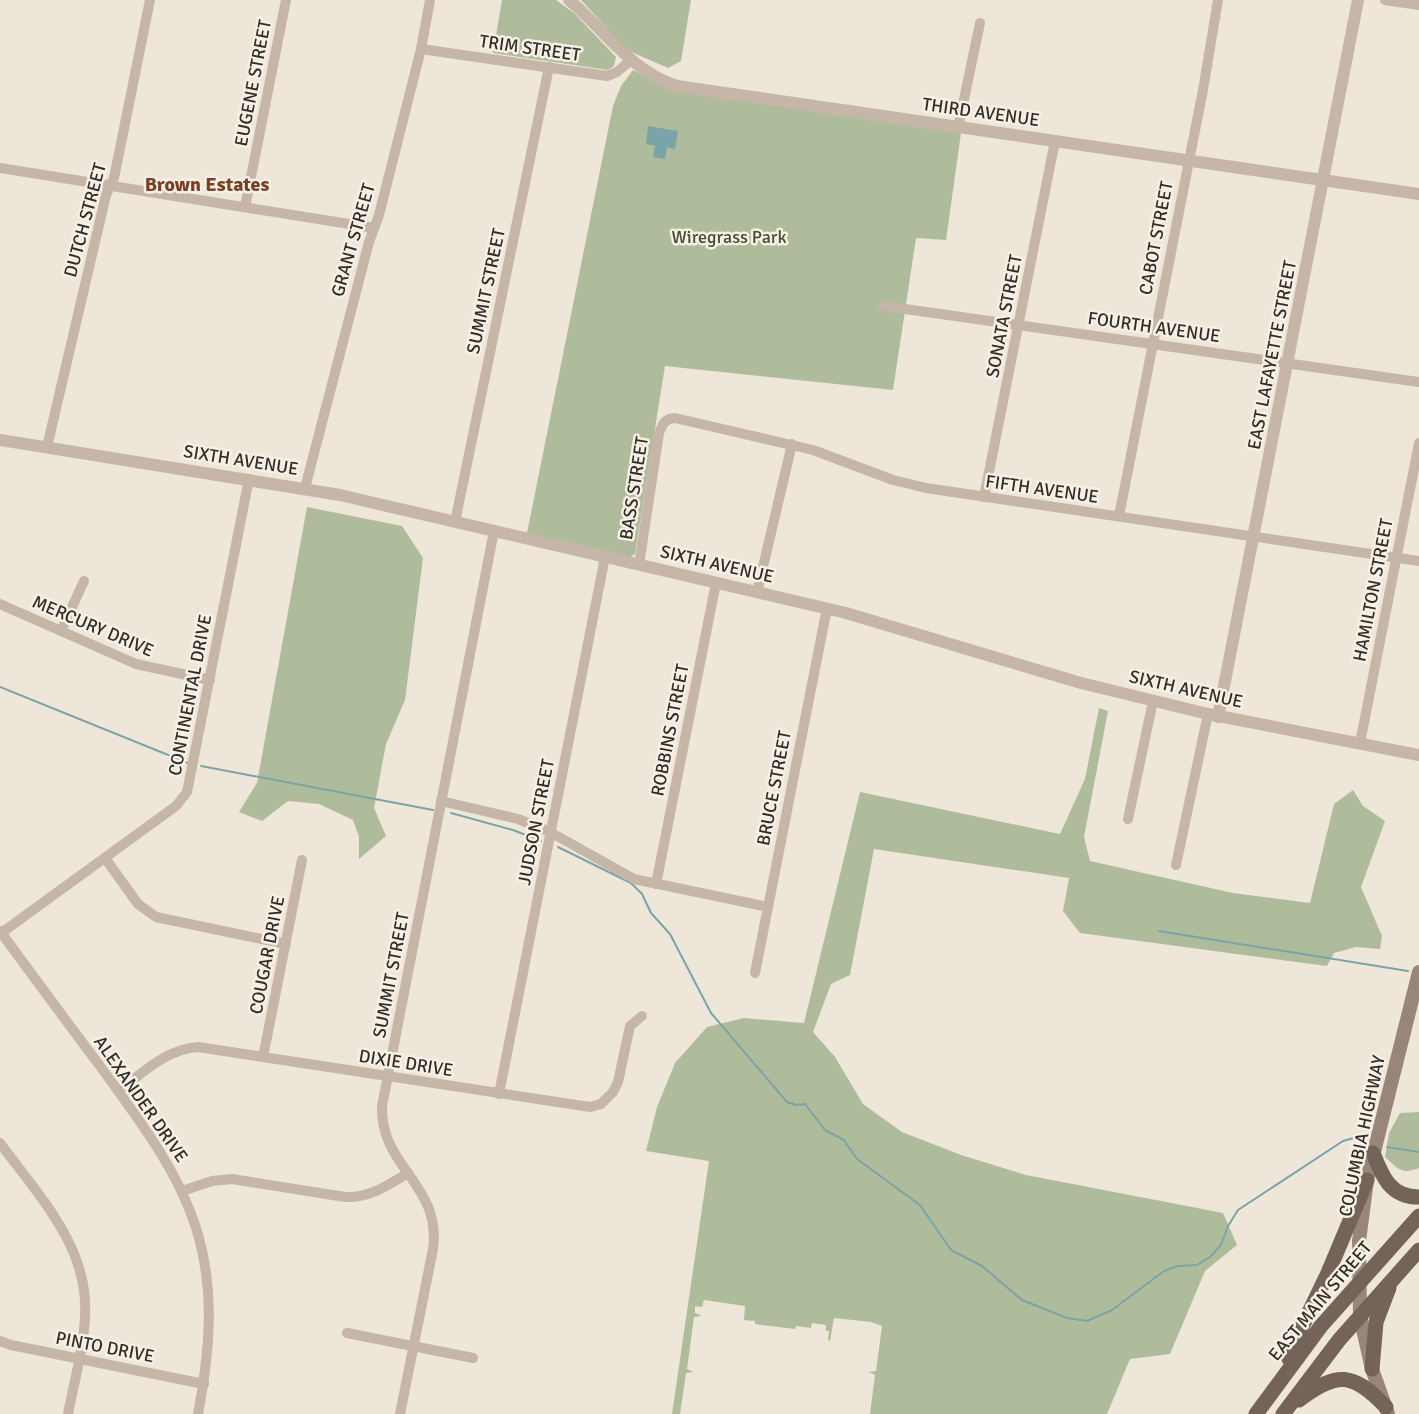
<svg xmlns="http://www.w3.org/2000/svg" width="1419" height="1414" viewBox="0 0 1419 1414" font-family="Signika,sans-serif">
<rect width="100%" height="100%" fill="#eee6d9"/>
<!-- green -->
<g fill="#afbc9b">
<path d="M 502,0 L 556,0 L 574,13 L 616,57 L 614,66 L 608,70 L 493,53 Z"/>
<path d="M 581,0 L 691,0 L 681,61 L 668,68 L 627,50 Z"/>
<path d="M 633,70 L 669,89 L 680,92 L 961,133 L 946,240 L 916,238 L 893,390 L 665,366 L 635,554 L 630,557 L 527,533 L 613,106 L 621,86 Z"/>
<path d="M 307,507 L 402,526 L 423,558 L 405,700 L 386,744 L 374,808 L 386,836 L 359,859 L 359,837 L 353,820 L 319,804 L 288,801 L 262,821 L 239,812 L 257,783 Z"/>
<path d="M 1099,708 L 1108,711 L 1084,837 L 1090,861 L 1233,893 L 1310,903 L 1334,804 L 1353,790 L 1363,806 L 1385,821 L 1361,887 L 1382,936 L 1380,949 L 1356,947 L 1334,953 L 1327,966 L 1080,933 L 1063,911 L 1069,878 L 874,849 L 850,975 L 831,984 L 813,1032 L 835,1057 L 863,1104 L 902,1132 L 961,1155 L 1026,1175 L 1223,1213 L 1237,1245 L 1205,1271 L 1170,1354 L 1130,1359 L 1107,1414 L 870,1414 L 875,1375 L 869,1372 L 876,1371 L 882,1326 L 871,1322 L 834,1318 L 830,1341 L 828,1340 L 829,1331 L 826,1331 L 826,1325 L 812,1323 L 811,1328 L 796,1326 L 795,1329 L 755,1324 L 755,1321 L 744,1320 L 745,1306 L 704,1300 L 702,1307 L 695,1306 L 695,1313 L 702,1316 L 694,1317 L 687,1369 L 693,1372 L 686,1373 L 680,1414 L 672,1414 L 709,1161 L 646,1151 L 657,1107 L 675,1063 L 707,1027 L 744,1018 L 804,1023 L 860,792 L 1060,834 L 1085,779 Z"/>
<path d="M 1419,1112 L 1419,1168 C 1402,1175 1398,1169 1385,1157 L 1389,1133 L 1400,1113 Z"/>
</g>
<!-- water -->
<path fill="#7ba4a9" d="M 648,126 L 678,131 L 675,149 L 667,147 L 665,159 L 653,157 L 655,146 L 646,144 Z"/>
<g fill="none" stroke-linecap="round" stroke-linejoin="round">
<!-- stream -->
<g stroke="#7ba4a9" stroke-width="2">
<path d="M 0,687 L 188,763"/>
<path d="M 201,766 L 433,810"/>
<path d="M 451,813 L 513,830 L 541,841"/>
<path d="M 558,847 L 631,883 L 642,894 L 651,913 L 670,934 L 711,1013 L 787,1102 L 796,1105 L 805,1104 L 825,1130 L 844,1140 L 857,1159 L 920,1205 L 951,1250 L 982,1266 L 1022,1300 L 1067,1318 L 1087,1321 L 1112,1310 L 1164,1271 L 1178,1266 L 1197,1265 L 1210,1257 L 1221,1245 L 1228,1226 L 1238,1210 L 1343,1141 L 1354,1138 L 1363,1141"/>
<path d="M 1159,931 L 1408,971"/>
<path d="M 1387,1147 L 1419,1152"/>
</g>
<!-- minor -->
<g stroke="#c5b6a7" stroke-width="10">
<path d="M 1385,0 L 1419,5"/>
<path d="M 421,49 L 607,76 L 617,72 L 630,61"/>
<path d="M 958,128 L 980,23"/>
<path d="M 0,168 L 374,228"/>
<path d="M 245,207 L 286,0"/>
<path d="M 884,306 L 1419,382"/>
<path d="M 47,447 L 106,195 L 114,178 L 150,0"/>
<path d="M 305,488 L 369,242 L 379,215 L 421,49 L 430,0"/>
<path d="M 984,497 L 1055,141"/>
<path d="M 1119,516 L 1203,90 L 1218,0"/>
<path d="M 455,522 L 549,67"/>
<path d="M 639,565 L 659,433 C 663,423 665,419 675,418 L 813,450 L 893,480 L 926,488 L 1419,561"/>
<path d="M 757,592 L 792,444"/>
<path d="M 0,604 L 136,664 L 210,680"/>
<path d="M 61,631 L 84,581"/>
<path d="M 1360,743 L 1419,443"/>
<path d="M 441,801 L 518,819 L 550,832 L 634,879 L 768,907"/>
<path d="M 1128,819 L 1153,701"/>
<path d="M 105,858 L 138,904 L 156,917 L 286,944"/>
<path d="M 1176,865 L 1208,714"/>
<path d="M 656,884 L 716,583"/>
<path d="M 0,931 C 33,976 66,1021 100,1066 C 139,1120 181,1173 199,1238 C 215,1297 209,1355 198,1414"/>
<path d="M 0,934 L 176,806 L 187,792 L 249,479"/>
<path d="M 755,973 L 827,608"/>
<path d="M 263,1057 L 302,860"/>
<path d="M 118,1091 C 143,1073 166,1049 198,1047 L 590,1107 L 601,1104 L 613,1092 L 618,1082 L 630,1026 L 642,1016"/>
<path d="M 499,1094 L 605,557"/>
<path d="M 0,1143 C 38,1195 89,1247 85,1315 C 84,1348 74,1382 68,1414"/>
<path d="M 182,1191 L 212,1181 L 232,1179 L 345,1197 C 370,1198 388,1185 408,1173"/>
<path d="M 347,1333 L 473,1358"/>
<path d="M 0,1341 L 11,1345 L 204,1384"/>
<path d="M 400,1414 L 433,1249 C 442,1184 380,1168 382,1106 L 494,531"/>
</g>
<!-- tertiary -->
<g stroke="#c5b6a7" stroke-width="12">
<path d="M 569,0 C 605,30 630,71 677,86 L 1419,194"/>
<path d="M 0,440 L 340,495 L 846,613 L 1081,683 L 1208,714 L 1419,755"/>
<path d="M 1218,717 L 1358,0"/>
</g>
<!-- secondary -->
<path stroke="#988678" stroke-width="14" d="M 1388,1414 L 1372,1369 L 1360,1316 L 1359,1241 L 1367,1180 L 1419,972"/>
<!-- primary -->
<g stroke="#736359" stroke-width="15">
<path d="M 1373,1153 C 1382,1176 1390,1197 1419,1197"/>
<path d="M 1289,1359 L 1298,1335 L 1328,1273 L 1367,1180"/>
<path d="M 1372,1369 L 1376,1322 L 1389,1288"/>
<path d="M 1299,1400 C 1337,1371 1353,1372 1386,1407"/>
<path d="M 1256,1414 L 1321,1326 L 1419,1216"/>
<path d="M 1283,1414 L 1339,1340 L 1419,1250"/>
</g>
</g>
<g text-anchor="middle" stroke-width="5" stroke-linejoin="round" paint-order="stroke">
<!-- street labels -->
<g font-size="18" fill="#322b27" stroke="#f7f0e5">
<text transform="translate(530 48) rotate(8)" y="6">TRIM STREET</text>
<text transform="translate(253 83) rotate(-79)" y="6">EUGENE STREET</text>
<text transform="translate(981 112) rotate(8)" y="6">THIRD AVENUE</text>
<text transform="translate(85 220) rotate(-75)" y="6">DUTCH STREET</text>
<text transform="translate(1156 238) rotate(-79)" y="6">CABOT STREET</text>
<text transform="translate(353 240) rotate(-74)" y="6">GRANT STREET</text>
<text transform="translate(486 291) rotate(-78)" y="6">SUMMIT STREET</text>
<text transform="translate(1004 316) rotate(-79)" y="6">SONATA STREET</text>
<text transform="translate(1154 327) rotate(8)" y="6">FOURTH AVENUE</text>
<text transform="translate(1272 355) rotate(-79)" y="6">EAST LAFAYETTE STREET</text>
<text transform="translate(241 460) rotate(9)" y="6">SIXTH AVENUE</text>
<text transform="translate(634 488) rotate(-81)" y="6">BASS STREET</text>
<text transform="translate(1042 489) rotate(8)" y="6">FIFTH AVENUE</text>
<text transform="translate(717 564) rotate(13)" y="6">SIXTH AVENUE</text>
<text transform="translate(1373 590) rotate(-79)" y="6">HAMILTON STREET</text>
<text transform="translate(93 626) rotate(23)" y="6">MERCURY DRIVE</text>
<text transform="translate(1186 689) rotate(13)" y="6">SIXTH AVENUE</text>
<text transform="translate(190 695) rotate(-79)" y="6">CONTINENTAL DRIVE</text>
<text transform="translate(670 730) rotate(-79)" y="6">ROBBINS STREET</text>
<text transform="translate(774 788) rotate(-79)" y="6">BRUCE STREET</text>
<text transform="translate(536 822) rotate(-79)" y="6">JUDSON STREET</text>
<text transform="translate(267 955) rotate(-79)" y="6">COUGAR DRIVE</text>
<text transform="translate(391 975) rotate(-79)" y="6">SUMMIT STREET</text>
<text transform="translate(406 1063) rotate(9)" y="6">DIXIE DRIVE</text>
<text transform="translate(141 1099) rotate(55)" y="6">ALEXANDER DRIVE</text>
<text transform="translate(1362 1136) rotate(-78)" y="6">COLUMBIA HIGHWAY</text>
<text transform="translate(1320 1301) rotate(-50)" y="6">EAST MAIN STREET</text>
<text transform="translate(105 1347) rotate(11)" y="6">PINTO DRIVE</text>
</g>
<!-- park labels -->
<g font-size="18" fill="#404e2d" stroke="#f7f0e5">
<text x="729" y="243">Wiregrass Park</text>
</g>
<!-- neighbourhood labels -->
<g font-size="20" font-weight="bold" fill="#7a4027" stroke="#f7f0e5">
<text x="207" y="191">Brown Estates</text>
</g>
</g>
</svg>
